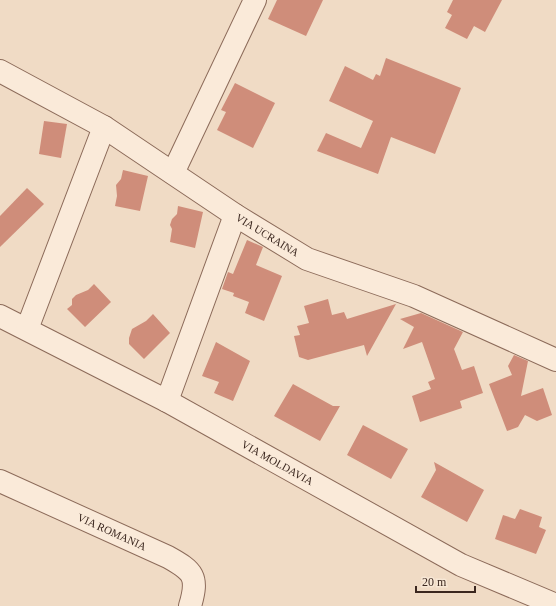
<svg xmlns="http://www.w3.org/2000/svg" width="556" height="606" viewBox="0 0 556 606" font-family="Georgia,serif">
<rect width="100%" height="100%" fill="#f0dbc5"/>
<!-- building -->
<g fill="#cf8d7a">
<path d="M 277,0 L 323,0 L 306,36 L 268,19 Z"/>
<path d="M 453,0 L 502,0 L 485,32 L 474,26 L 467,39 L 445,28 L 452,15 L 447,12 Z"/>
<path d="M 386,58 L 461,88 L 435,154 L 391,137 L 378,174 L 317,151 L 326,133 L 361,148 L 373,121 L 329,101 L 345,66 L 373,80 L 376,74 L 380,76 Z"/>
<path d="M 235,83 L 275,103 L 253,148 L 217,130 L 226,112 L 221,110 Z"/>
<path d="M 44,121 L 67,124 L 61,158 L 39,154 Z"/>
<path d="M 123,170 L 148,176 L 140,211 L 115,206 L 117,196 L 116,185 L 121,179 Z"/>
<path d="M 27,188 L 44,204 L 0,247 L 0,216 Z"/>
<path d="M 178,206 L 203,212 L 195,248 L 170,242 L 172,229 L 170,225 L 172,219 L 177,214 Z"/>
<path d="M 247,240 L 263,247 L 256,265 L 282,276 L 264,321 L 245,313 L 249,302 L 233,296 L 234,293 L 222,289 L 228,272 L 233,274 Z"/>
<path d="M 94,284 L 111,302 L 85,327 L 67,309 L 72,305 L 72,299 L 76,295 L 88,290 Z"/>
<path d="M 328,299 L 332,315 L 344,312 L 347,319 L 396,304 L 367,356 L 364,345 L 308,360 L 299,357 L 294,336 L 300,335 L 297,326 L 309,323 L 304,306 Z"/>
<path d="M 421,313 L 463,332 L 454,349 L 462,370 L 474,366 L 483,393 L 460,401 L 462,408 L 420,422 L 412,396 L 431,389 L 428,382 L 435,379 L 422,342 L 403,349 L 414,327 L 400,319 Z"/>
<path d="M 153,314 L 170,333 L 144,359 L 129,344 L 129,338 L 132,329 L 146,321 Z"/>
<path d="M 216,342 L 250,361 L 233,401 L 214,393 L 219,382 L 202,376 Z"/>
<path d="M 514,355 L 528,361 L 521,396 L 543,388 L 552,415 L 537,421 L 525,415 L 518,427 L 507,431 L 489,384 L 512,375 L 508,366 Z"/>
<path d="M 293,384 L 333,406 L 340,406 L 320,441 L 274,416 Z"/>
<path d="M 363,425 L 408,449 L 391,479 L 347,455 Z"/>
<path d="M 434,462 L 484,490 L 467,522 L 421,497 L 436,470 Z"/>
<path d="M 520,509 L 542,517 L 539,527 L 546,530 L 536,554 L 495,539 L 503,515 L 515,519 Z"/>
</g>
<g fill="none" stroke-linecap="round" stroke-linejoin="round">
<defs>
<g id="minor">
<path id="s1" d="M 0,71 L 104,127 L 235,215 L 307,259 L 414,296 L 556,360"/>
<path d="M 173,173 L 255,0"/>
<path id="s2" d="M 0,316 L 167,401 L 461,565 L 556,605"/>
<path d="M 27,329 L 104,127"/>
<path d="M 167,401 L 235,215"/>
<path id="s3" d="M 0,481 L 168,557 C 193,571 199,576 190,606"/>
</g>
</defs>
<!-- minor casing -->
<use href="#minor" stroke="#8c6b5a" stroke-width="24"/>
<!-- minor -->
<use href="#minor" stroke="#faead9" stroke-width="22"/>
</g>
<g text-anchor="middle" stroke-width="3" stroke-linejoin="round" paint-order="stroke">
<!-- street labels -->
<g font-size="11" fill="#3b271f" stroke="#f7e7d5">
<text dy="4" stroke="none"><textPath href="#s1" startOffset="314">VIA UCRAINA</textPath></text>
<text dy="4" stroke="none"><textPath href="#s2" startOffset="314">VIA MOLDAVIA</textPath></text>
<text dy="4" stroke="none"><textPath href="#s3" startOffset="123">VIA ROMANIA</textPath></text>
</g>
</g>
<!-- scale -->
<path d="M416 586v6h59v-6" fill="none" stroke="#3b271f" stroke-width="2"/>
<text x="422" y="586" font-size="12" fill="#3b271f" stroke="#f7e7d5" stroke-width="3" paint-order="stroke">20 m</text>
</svg>
